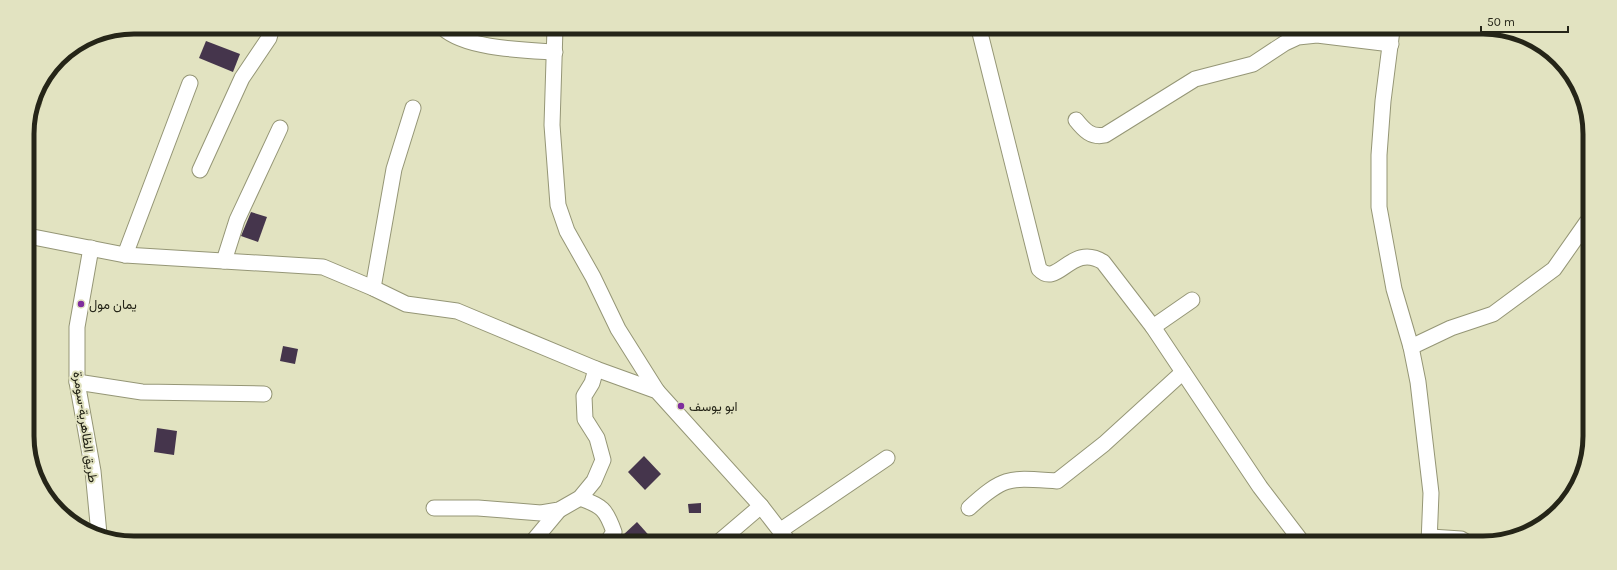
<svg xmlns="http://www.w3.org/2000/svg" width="1617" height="570" viewBox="0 0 1617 570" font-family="Karla,Vazirmatn,sans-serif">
<rect width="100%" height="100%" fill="#e2e3c1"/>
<!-- building -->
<g fill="#45354c">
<path d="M 206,41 L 240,54 L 233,72 L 199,58 Z"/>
<path d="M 251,212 L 267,217 L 258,242 L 241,236 Z"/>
<path d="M 283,346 L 298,349 L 295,364 L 280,361 Z"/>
<path d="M 157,428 L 177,431 L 174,455 L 154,452 Z"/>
<path d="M 644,456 L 661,474 L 645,490 L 628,472 Z"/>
<path d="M 701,503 L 701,513 L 689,513 L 688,504 Z"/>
<path d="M 637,522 L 654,541 L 626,541 L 622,536 Z"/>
</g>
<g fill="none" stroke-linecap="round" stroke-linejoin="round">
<defs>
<g id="minor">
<path d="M 443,28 C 466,49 523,50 555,52"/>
<path d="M 555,28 L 552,125 L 558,205 L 567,231 L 593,277 L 618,329 L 657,391"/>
<path d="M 979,29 L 1039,269 C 1058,289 1071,242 1103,262 L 1153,327 L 1260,487 L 1302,542"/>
<path d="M 1392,30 L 1383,101 L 1379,155 L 1379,207 L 1394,289 L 1411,347 L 1418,382 L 1431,493 L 1429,543"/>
<path d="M 33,104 L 36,92"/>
<path d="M 1076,120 C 1084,130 1091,138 1105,135 L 1195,79 L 1253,64 L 1285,43 L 1298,37 L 1317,35 L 1391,44"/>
<path d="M 200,170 L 242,78 L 269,38 L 272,27"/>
<path d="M 28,236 L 125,255 L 323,267 L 373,288 L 406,304 L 457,311 L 596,369 L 657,391 L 761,506 L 788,541"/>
<path d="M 91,248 L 77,327 L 77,382 L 93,471 L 99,534"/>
<path d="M 125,255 L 190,83"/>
<path d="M 224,261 L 237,220 L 280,128"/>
<path d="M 373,288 L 394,169 L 413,108"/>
<path d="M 1153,327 L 1192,300"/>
<path d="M 1411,347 L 1451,328 L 1493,314 L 1554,269 L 1587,222"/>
<path d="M 77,382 L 142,392 L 264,394"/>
<path d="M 580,498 C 602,506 606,509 614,532 L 608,541"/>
<path d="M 434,508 L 478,508 L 541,513 L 559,510 L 580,498 L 594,481 L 603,460 L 597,438 L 585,419 L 584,396 L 592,383 L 596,369"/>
<path d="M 969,508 C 1005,475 1010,478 1057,481 L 1104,444 L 1183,372"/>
<path d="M 781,530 L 887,458"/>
<path d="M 1431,537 L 1461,539 L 1468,543"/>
<path d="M 534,540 L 559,510"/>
<path d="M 720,541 L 761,506"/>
</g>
</defs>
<!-- minor casing -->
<use href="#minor" stroke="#959676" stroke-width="17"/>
<!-- minor -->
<use href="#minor" stroke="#fff" stroke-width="15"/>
</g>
<!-- markers -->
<g fill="#7f2d9d" stroke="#e2e3c1" stroke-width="1.5">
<circle cx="81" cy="304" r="4"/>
<circle cx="681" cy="406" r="4"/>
</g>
<g text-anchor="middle" stroke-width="4" stroke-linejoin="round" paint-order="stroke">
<!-- poi labels -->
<g font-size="13" fill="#252518" stroke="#e2e3c1" text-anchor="start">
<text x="89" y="309">يمان مول</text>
<text x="689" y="411">ابو يوسف</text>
</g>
<!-- street labels -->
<g font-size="13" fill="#252518" stroke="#e2e3c1">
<text transform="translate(86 427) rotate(82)" y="5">طريق الظاهرية-سومرة</text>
</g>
</g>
<!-- crop -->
<path d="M0 0H1617V570H0ZM134 34H1483A100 100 0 0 1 1583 134V436A100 100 0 0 1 1483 536H134A100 100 0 0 1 34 436V134A100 100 0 0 1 134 34Z" fill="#e2e3c1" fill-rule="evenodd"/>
<path fill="none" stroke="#252518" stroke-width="5" d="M134 34H1483A100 100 0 0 1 1583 134V436A100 100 0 0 1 1483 536H134A100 100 0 0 1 34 436V134A100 100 0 0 1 134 34Z"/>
<!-- scale -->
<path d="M1481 26v6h87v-6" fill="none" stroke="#252518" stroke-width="2"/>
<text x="1487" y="26" font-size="12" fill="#252518" stroke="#e2e3c1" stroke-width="3" paint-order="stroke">50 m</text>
</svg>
